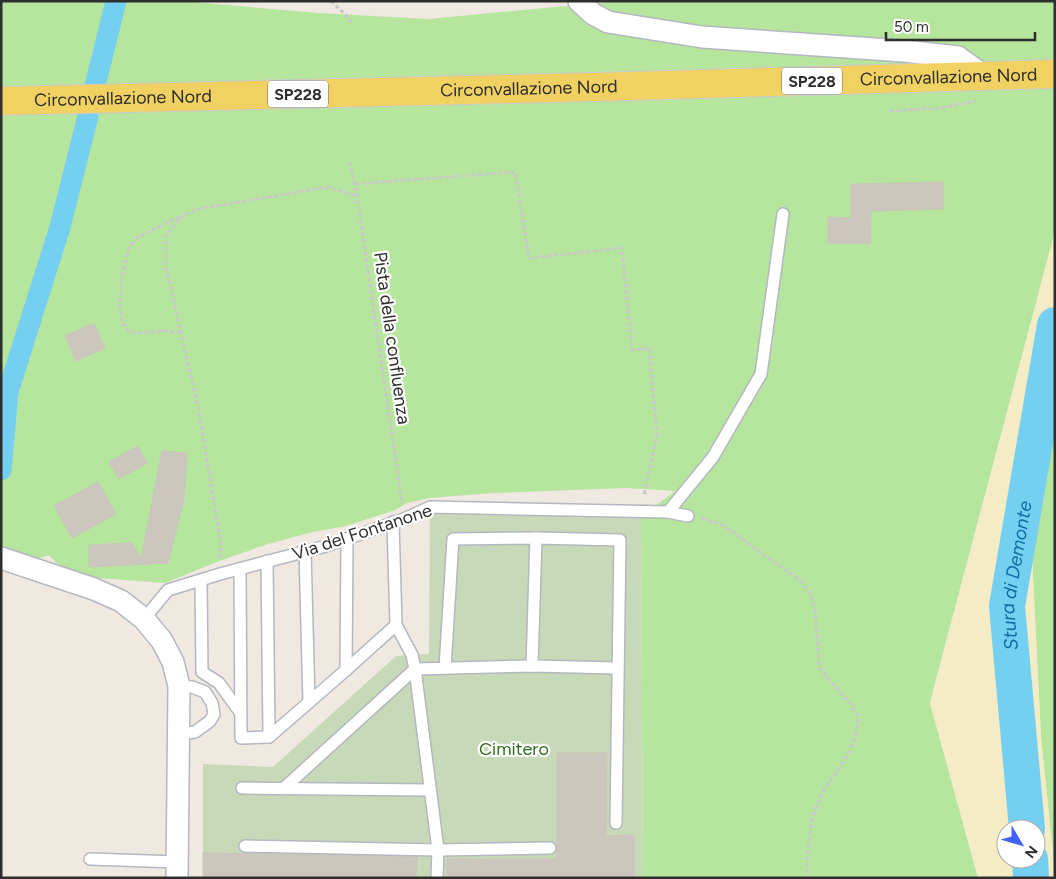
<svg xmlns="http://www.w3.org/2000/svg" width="1056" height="879" viewBox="0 0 1056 879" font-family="Figtree,sans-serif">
<rect width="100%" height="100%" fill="#efe9e1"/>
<!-- green -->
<g fill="#b6e59e">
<path d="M 1,1 L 181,1 L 318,13 L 428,19 L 619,1 L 1055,1 L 1055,231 L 930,702 L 978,878 L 643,878 L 641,517 L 675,491 L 626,488 L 494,493 L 429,498 L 407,503 L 395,510 L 346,526 L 313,532 L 268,544 L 219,561 L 165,583 L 97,578 L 61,568 L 49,555 L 1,571 Z"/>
<path d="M 1055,414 L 1055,872 L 1041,737 L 1032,557 Z"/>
</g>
<!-- sand -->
<path fill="#f3ecc5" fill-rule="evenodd" d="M 1055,231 L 1055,414 L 1032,557 L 1041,737 L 1055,878 L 978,878 L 930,703 ZM 1006,829 L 1036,829 L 1036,859 L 1006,859 Z"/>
<!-- cemetery -->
<path fill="#c8d9b8" d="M 430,514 L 641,517 L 643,878 L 203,878 L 203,764 L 273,767 L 396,656 L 429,654 Z"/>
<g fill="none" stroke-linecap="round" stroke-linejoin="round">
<!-- canal -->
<g stroke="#75cff0" stroke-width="21">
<path d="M 95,86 L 116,1"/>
<path d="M 1,470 L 8,392 L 60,227 L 88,116"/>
</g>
<!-- river -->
<g stroke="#75cff0" stroke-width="36">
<path id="s1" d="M 1027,829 L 1007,606 L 1055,325"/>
<path d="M 1030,859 L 1031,878"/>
</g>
</g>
<!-- building -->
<g fill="#cbc7bf" stroke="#cbc5ba">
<path d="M 943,182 L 943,209 L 871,211 L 870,244 L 828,243 L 828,217 L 851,218 L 851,184 Z"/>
<path d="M 94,323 L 105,348 L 76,361 L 65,336 Z"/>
<path d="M 138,446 L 147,463 L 119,479 L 109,462 Z"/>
<path d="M 162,451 L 187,453 L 184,499 L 168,563 L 89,567 L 89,545 L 132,543 L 141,559 Z"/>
<path d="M 98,482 L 116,514 L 72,538 L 54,506 Z"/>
<path d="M 557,753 L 607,753 L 606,836 L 634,835 L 634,878 L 447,878 L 447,859 L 557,859 Z"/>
<path d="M 203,853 L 417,857 L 416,878 L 203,878 Z"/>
</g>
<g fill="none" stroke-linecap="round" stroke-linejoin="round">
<defs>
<g id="service">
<path d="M 668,512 L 713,457 L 761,374 L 783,214"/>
<path d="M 305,551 L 309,702"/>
<path d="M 267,561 L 269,737"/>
<path d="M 240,569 L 241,738 L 269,737 L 346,670 L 396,625 L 393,522"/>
<path d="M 201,580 L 202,672 L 219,683 L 240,712"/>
<path d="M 144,619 L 168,590 L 220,574 L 326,546 L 404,519 L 430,507 L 668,512 L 688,516"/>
<path d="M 396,625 L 412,655 L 415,669 L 438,850 L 437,878"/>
<path d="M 532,666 L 536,538"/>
<path d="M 445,668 L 453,539 L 536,538 L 620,540 L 616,823"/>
<path d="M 346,670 L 347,539"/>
<path d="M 178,734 L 195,732 L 210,721 L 214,714 L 212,703 L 205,692 L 192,687 L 179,686"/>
<path d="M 242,788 L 430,790"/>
<path d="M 284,788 L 415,669 L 532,666 L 617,668"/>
<path d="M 245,846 L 438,850 L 550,848"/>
<path d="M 90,859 L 177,862"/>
</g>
<g id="minor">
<path d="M 579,1 L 593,14 L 608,22 L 702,37 L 904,51 L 958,57 L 984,76"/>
<path d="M 1,558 L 94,589 L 121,601 L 144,619 L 162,641 L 173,662 L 179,686 L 177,878"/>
</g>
<g id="primary">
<path id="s2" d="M 1,101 L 594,87 L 1055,74"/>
</g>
</defs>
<!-- service casing -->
<use href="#service" stroke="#b4b7c1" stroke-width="14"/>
<!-- minor casing -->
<use href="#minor" stroke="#b4b7c1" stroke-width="24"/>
<!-- primary casing -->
<use href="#primary" stroke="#c9c9c9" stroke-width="30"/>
<!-- path -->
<g stroke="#c9c9c9" stroke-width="3" stroke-dasharray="4 2.5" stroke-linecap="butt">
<path d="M 331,1 L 350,19 L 351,23"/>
<path d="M 890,111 L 941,108 L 976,101"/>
<path d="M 349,162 L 355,184 L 357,196 L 402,503"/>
<path d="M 355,184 L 515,172 L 529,258 L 622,248 L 632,350 L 649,348 L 657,435 L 644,496"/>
<path d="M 181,332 L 163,331 L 139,333 L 128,331 L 122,321 L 120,307 L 121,278 L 129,248 L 138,237 L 181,216"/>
<path d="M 702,518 L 720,524 L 735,533 L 750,545 L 800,580 L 810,594 L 815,610 L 819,662 L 822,672 L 851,704 L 858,718 L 856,733 L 850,750 L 838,770 L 823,791 L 812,817 L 807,858 L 807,878"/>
<path d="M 220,558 L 221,543 L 198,407 L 166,267 L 166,235 L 182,216 L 198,209 L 327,187 L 357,196"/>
</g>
<!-- service -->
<use href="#service" stroke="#fff" stroke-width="11"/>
<!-- minor -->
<use href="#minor" stroke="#fff" stroke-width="21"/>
<!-- primary -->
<use href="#primary" stroke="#f2d163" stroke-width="28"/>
</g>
<g text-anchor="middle" stroke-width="4.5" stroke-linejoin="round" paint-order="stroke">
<!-- shield labels -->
<g fill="#fff" stroke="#6d6d6d" stroke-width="1">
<rect x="782" y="67.5" width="60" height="27" rx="4"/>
<rect x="268" y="80.5" width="60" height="27" rx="4"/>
</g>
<g font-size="16" font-weight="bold" fill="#2e2e2e">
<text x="812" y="87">SP228</text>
<text x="298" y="100">SP228</text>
</g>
<!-- street labels -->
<g font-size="18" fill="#2e2e2e" stroke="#fff">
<text dy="6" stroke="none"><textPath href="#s2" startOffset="948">Circonvallazione Nord</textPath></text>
<text dy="6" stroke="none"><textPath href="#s2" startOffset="528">Circonvallazione Nord</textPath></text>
<text dy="6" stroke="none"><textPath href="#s2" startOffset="122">Circonvallazione Nord</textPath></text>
<text transform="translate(392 338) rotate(82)" y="6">Pista della confluenza</text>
<text transform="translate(362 532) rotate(-18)" y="6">Via del Fontanone</text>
</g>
<!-- park labels -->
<g font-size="18" fill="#2c6e1b" stroke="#fff">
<text x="514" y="755">Cimitero</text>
</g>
<!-- water labels -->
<g font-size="19" font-style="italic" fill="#0d6fa3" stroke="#fff">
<text dy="7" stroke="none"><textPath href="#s1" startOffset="255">Stura di Demonte</textPath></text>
</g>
</g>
<!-- border -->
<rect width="1056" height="879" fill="none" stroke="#2e2e2e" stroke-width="5"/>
<!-- north arrow -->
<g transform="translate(1021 844) rotate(128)"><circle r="24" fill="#ffffff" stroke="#ababab"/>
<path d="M0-4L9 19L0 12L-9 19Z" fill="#4264fb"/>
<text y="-8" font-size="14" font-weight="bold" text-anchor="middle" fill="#2e2e2e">N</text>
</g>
<!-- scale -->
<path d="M886 32v8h149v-8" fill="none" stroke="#2e2e2e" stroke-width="2.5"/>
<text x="894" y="32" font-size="15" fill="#2e2e2e" stroke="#ffffff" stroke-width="4" paint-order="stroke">50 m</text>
</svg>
